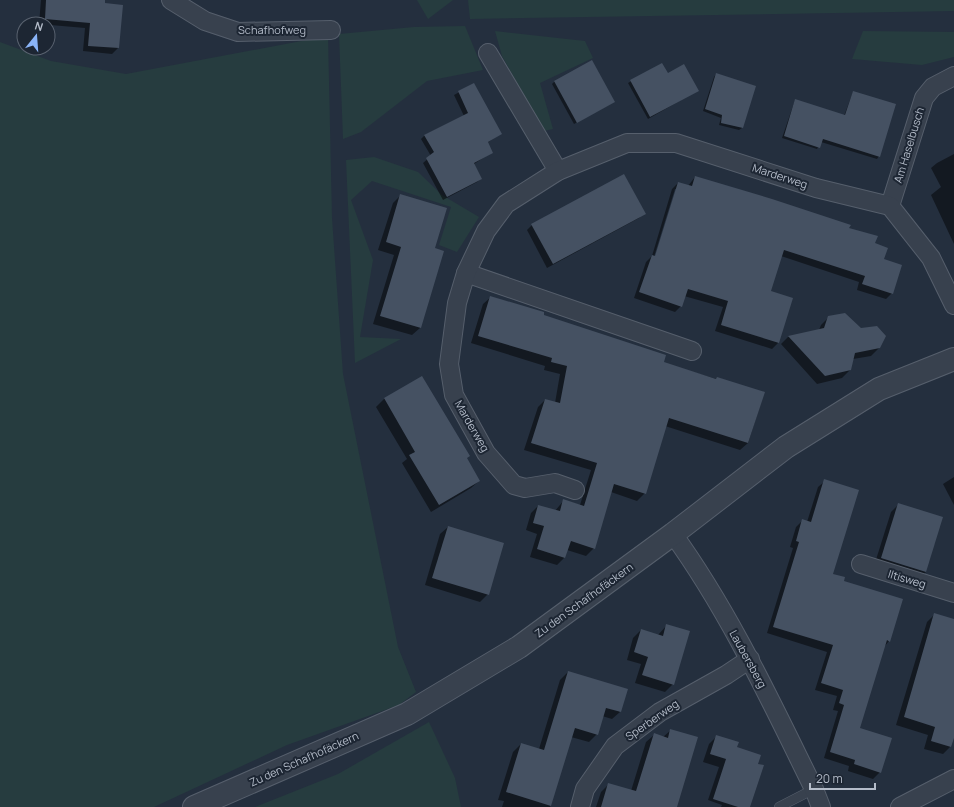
<svg xmlns="http://www.w3.org/2000/svg" width="954" height="807" viewBox="0 0 954 807" font-family="Manrope,sans-serif">
<rect width="100%" height="100%" fill="#242f3e"/>
<!-- green -->
<g fill="#263c3f">
<path d="M 417,0 L 453,0 L 428,19 Z"/>
<path d="M 468,0 L 954,0 L 954,11 L 470,19 Z"/>
<path d="M 465,26 L 483,70 L 427,81 L 361,132 L 343,139 L 339,34 L 414,27 Z"/>
<path d="M 495,31 L 585,41 L 593,58 L 540,83 L 553,129 L 544,131 L 502,56 Z"/>
<path d="M 863,31 L 954,32 L 954,57 L 922,65 L 852,59 Z"/>
<path d="M 328,36 L 332,218 L 343,374 L 398,647 L 416,692 L 399,705 L 287,745 L 154,807 L 0,807 L 0,42 L 51,61 L 126,74 Z"/>
<path d="M 374,157 L 418,172 L 442,195 L 479,217 L 457,252 L 439,245 L 451,207 L 372,181 L 351,200 L 373,260 L 360,337 L 401,339 L 355,363 L 346,160 Z"/>
<path d="M 429,722 L 455,778 L 461,807 L 255,807 L 338,774 Z"/>
</g>
<!-- shadow -->
<g fill="#0007" fill-rule="evenodd">
<path d="M 41,0 L 104,0 L 118,48 L 112,54 L 83,51 L 85,28 L 39,24 Z"/>
<path d="M 661,64 L 667,74 L 697,91 L 648,119 L 628,83 Z"/>
<path d="M 716,74 L 754,86 L 742,128 L 739,130 L 719,125 L 721,118 L 703,111 L 714,77 Z"/>
<path d="M 555,81 L 614,102 L 574,124 L 552,84 Z"/>
<path d="M 474,84 L 500,134 L 487,143 L 492,152 L 474,164 L 481,179 L 477,182 L 443,200 L 423,163 L 431,156 L 421,139 L 425,135 L 464,116 L 454,95 Z"/>
<path d="M 853,92 L 879,156 L 877,159 L 821,142 L 817,149 L 782,138 L 795,100 L 844,116 Z"/>
<path d="M 954,154 L 954,244 L 931,195 L 941,187 L 931,168 L 937,163 Z"/>
<path d="M 695,177 L 848,228 L 874,244 L 883,260 L 892,293 L 886,299 L 857,290 L 859,282 L 781,256 L 770,292 L 778,343 L 772,349 L 715,331 L 723,307 L 684,296 L 681,306 L 675,312 L 634,298 L 646,262 L 652,256 L 672,189 L 678,183 L 688,186 ZM 675,189 L 677,189 L 655,261 L 653,260 Z"/>
<path d="M 401,195 L 434,249 L 443,251 L 420,328 L 412,335 L 373,324 L 394,255 L 378,250 L 393,203 Z"/>
<path d="M 644,213 L 639,218 L 547,268 L 527,230 L 532,225 Z"/>
<path d="M 491,297 L 662,363 L 764,393 L 748,443 L 740,450 L 665,426 L 645,493 L 637,501 L 611,492 L 594,548 L 586,556 L 567,550 L 564,558 L 557,565 L 530,557 L 537,534 L 526,530 L 531,513 L 538,506 L 555,511 L 564,500 L 580,505 L 591,470 L 524,450 L 538,407 L 545,400 L 555,403 L 560,374 L 544,370 L 545,366 L 471,343 L 483,304 Z"/>
<path d="M 829,317 L 879,348 L 871,356 L 853,359 L 850,370 L 842,378 L 817,384 L 781,344 L 788,337 L 819,330 L 821,325 Z"/>
<path d="M 422,377 L 479,481 L 471,488 L 431,512 L 402,463 L 407,459 L 376,407 L 384,399 Z"/>
<path d="M 954,477 L 954,505 L 943,484 Z"/>
<path d="M 825,481 L 832,574 L 842,582 L 889,641 L 884,647 L 859,728 L 880,772 L 873,779 L 848,771 L 849,766 L 824,758 L 838,711 L 833,710 L 837,696 L 815,690 L 827,652 L 767,633 L 793,548 L 790,547 L 796,527 L 803,520 L 807,522 L 818,487 Z"/>
<path d="M 899,504 L 926,572 L 918,580 L 874,566 L 891,512 Z"/>
<path d="M 448,527 L 488,594 L 480,602 L 425,585 L 440,534 Z"/>
<path d="M 935,614 L 954,620 L 954,734 L 950,747 L 943,754 L 924,749 L 928,735 L 896,725 L 927,622 Z"/>
<path d="M 667,625 L 673,684 L 665,692 L 635,683 L 641,664 L 627,660 L 633,638 L 641,630 L 658,635 Z"/>
<path d="M 568,672 L 620,712 L 612,719 L 602,716 L 597,734 L 589,742 L 571,737 L 550,807 L 502,807 L 504,801 L 498,800 L 513,752 L 521,744 L 539,749 L 560,680 Z"/>
<path d="M 671,730 L 659,807 L 596,807 L 601,792 L 609,784 L 631,791 L 646,742 L 654,735 L 663,737 Z"/>
<path d="M 717,736 L 736,748 L 757,764 L 749,807 L 721,807 L 722,805 L 708,800 L 719,767 L 703,762 L 709,744 Z"/>
</g>
<!-- building -->
<g fill="#455162">
<path d="M 46,0 L 105,0 L 105,3 L 123,5 L 119,48 L 88,46 L 90,23 L 45,19 Z"/>
<path d="M 592,60 L 615,102 L 577,123 L 554,81 Z"/>
<path d="M 662,63 L 668,73 L 684,64 L 699,91 L 650,117 L 630,80 Z"/>
<path d="M 716,73 L 756,86 L 743,128 L 721,123 L 722,115 L 705,109 Z"/>
<path d="M 474,83 L 502,134 L 488,142 L 493,153 L 474,163 L 482,179 L 447,197 L 426,158 L 434,152 L 424,135 L 468,113 L 458,91 Z"/>
<path d="M 853,91 L 896,104 L 880,157 L 823,139 L 820,148 L 784,136 L 795,99 L 845,115 Z"/>
<path d="M 624,174 L 646,214 L 553,264 L 531,224 Z"/>
<path d="M 695,176 L 772,199 L 851,225 L 849,228 L 878,236 L 875,243 L 888,248 L 884,259 L 902,265 L 893,294 L 862,284 L 865,276 L 784,250 L 771,291 L 793,298 L 779,343 L 721,325 L 728,301 L 688,289 L 682,307 L 639,292 L 652,255 L 655,256 L 678,182 L 692,186 Z"/>
<path d="M 400,194 L 447,208 L 435,248 L 444,251 L 421,328 L 380,316 L 401,247 L 386,242 Z"/>
<path d="M 490,296 L 544,312 L 544,315 L 666,355 L 664,362 L 716,379 L 717,377 L 765,392 L 748,443 L 669,418 L 646,494 L 614,484 L 595,549 L 571,541 L 565,558 L 537,549 L 544,526 L 533,523 L 538,505 L 560,511 L 563,499 L 584,506 L 597,463 L 531,443 L 545,399 L 560,403 L 567,366 L 551,362 L 552,358 L 478,336 Z"/>
<path d="M 845,313 L 861,328 L 877,326 L 886,336 L 880,348 L 855,353 L 851,370 L 825,376 L 788,336 L 824,328 L 828,316 Z"/>
<path d="M 422,376 L 470,456 L 467,458 L 480,481 L 439,505 L 409,455 L 415,452 L 384,398 Z"/>
<path d="M 824,479 L 859,490 L 833,574 L 845,577 L 844,581 L 903,599 L 890,642 L 887,640 L 860,728 L 892,738 L 881,773 L 854,764 L 855,760 L 830,752 L 844,705 L 839,703 L 843,690 L 821,683 L 833,645 L 773,627 L 799,542 L 796,541 L 802,519 L 811,522 Z"/>
<path d="M 898,503 L 943,517 L 926,572 L 881,558 Z"/>
<path d="M 448,526 L 504,543 L 489,595 L 432,578 Z"/>
<path d="M 934,613 L 954,619 L 954,738 L 951,747 L 931,741 L 935,727 L 904,717 Z"/>
<path d="M 666,624 L 690,631 L 674,685 L 642,675 L 648,657 L 634,652 L 641,629 L 663,636 Z"/>
<path d="M 568,671 L 628,689 L 621,712 L 606,708 L 598,735 L 575,728 L 551,806 L 506,792 L 521,743 L 544,750 Z"/>
<path d="M 670,729 L 698,737 L 677,807 L 601,807 L 608,783 L 636,791 L 654,733 L 668,738 Z"/>
<path d="M 716,735 L 739,742 L 737,747 L 761,755 L 758,764 L 764,765 L 750,807 L 738,807 L 713,799 L 726,759 L 710,754 Z"/>
</g>
<g fill="none" stroke-linecap="round" stroke-linejoin="round">
<defs>
<path id="service" d="M 779,807 L 814,789"/>
<g id="minor">
<path d="M 171,0 L 205,21 L 238,32 L 331,30"/>
<path d="M 488,53 L 558,171"/>
<path d="M 890,206 L 924,98 L 933,87 L 954,76"/>
<path d="M 466,273 L 692,351"/>
<path d="M 575,490 L 555,483 L 525,488 L 514,485 L 486,453 L 454,395 L 449,364 L 457,303 L 466,273 L 486,231 L 506,204 L 558,171 L 627,143 L 676,143 L 816,188 L 890,206 L 931,258 L 954,305"/>
<path d="M 673,534 C 730,613 771,702 814,789 L 821,807"/>
<path d="M 861,564 L 954,593"/>
<path d="M 580,807 L 585,789 L 615,746 L 660,712 L 726,675 L 750,659"/>
<path d="M 900,807 L 954,779"/>
</g>
<path id="tertiary" d="M 194,807 L 407,714 L 519,647 L 673,534 L 786,447 L 879,389 L 954,359"/>
</defs>
<!-- service casing -->
<use href="#service" stroke="#565f6c" stroke-width="10"/>
<!-- minor casing -->
<use href="#minor" stroke="#565f6c" stroke-width="20"/>
<!-- tertiary casing -->
<use href="#tertiary" stroke="#565f6c" stroke-width="24"/>
<!-- service -->
<use href="#service" stroke="#38414e" stroke-width="9"/>
<!-- minor -->
<use href="#minor" stroke="#38414e" stroke-width="18"/>
<!-- tertiary -->
<use href="#tertiary" stroke="#38414e" stroke-width="22"/>
</g>
<g text-anchor="middle" stroke-width="4" stroke-linejoin="round" paint-order="stroke">
<!-- street labels -->
<g font-size="11" fill="#b4bcc9" stroke="#1d2633">
<text x="272" y="34">Schafhofweg</text>
<text transform="translate(909 145) rotate(-73)" y="4">Am Haselbusch</text>
<text transform="translate(780 176) rotate(18)" y="4">Marderweg</text>
<text transform="translate(472 426) rotate(60)" y="4">Marderweg</text>
<text transform="translate(907 579) rotate(17)" y="4">Iltisweg</text>
<text transform="translate(584 600) rotate(-36)" y="4">Zu den Schafhofäckern</text>
<text transform="translate(748 659) rotate(61)" y="4">Laubersberg</text>
<text transform="translate(652 720) rotate(-35)" y="4">Sperberweg</text>
<text transform="translate(304 759) rotate(-24)" y="4">Zu den Schafhofäckern</text>
</g>
</g>
<!-- north arrow -->
<g transform="translate(36 36) rotate(17)"><circle r="19" fill="#1d2633" stroke="#59626f"/>
<path d="M0-3L7 15L0 10L-7 15Z" fill="#8ab4f8"/>
<text y="-6" font-size="11" font-weight="bold" text-anchor="middle" fill="#b4bcc9">N</text>
</g>
<!-- scale -->
<path d="M810 783v6h65v-6" fill="none" stroke="#b4bcc9" stroke-width="2"/>
<text x="816" y="783" font-size="12" fill="#b4bcc9" stroke="#1d2633" stroke-width="3" paint-order="stroke">20 m</text>
</svg>
